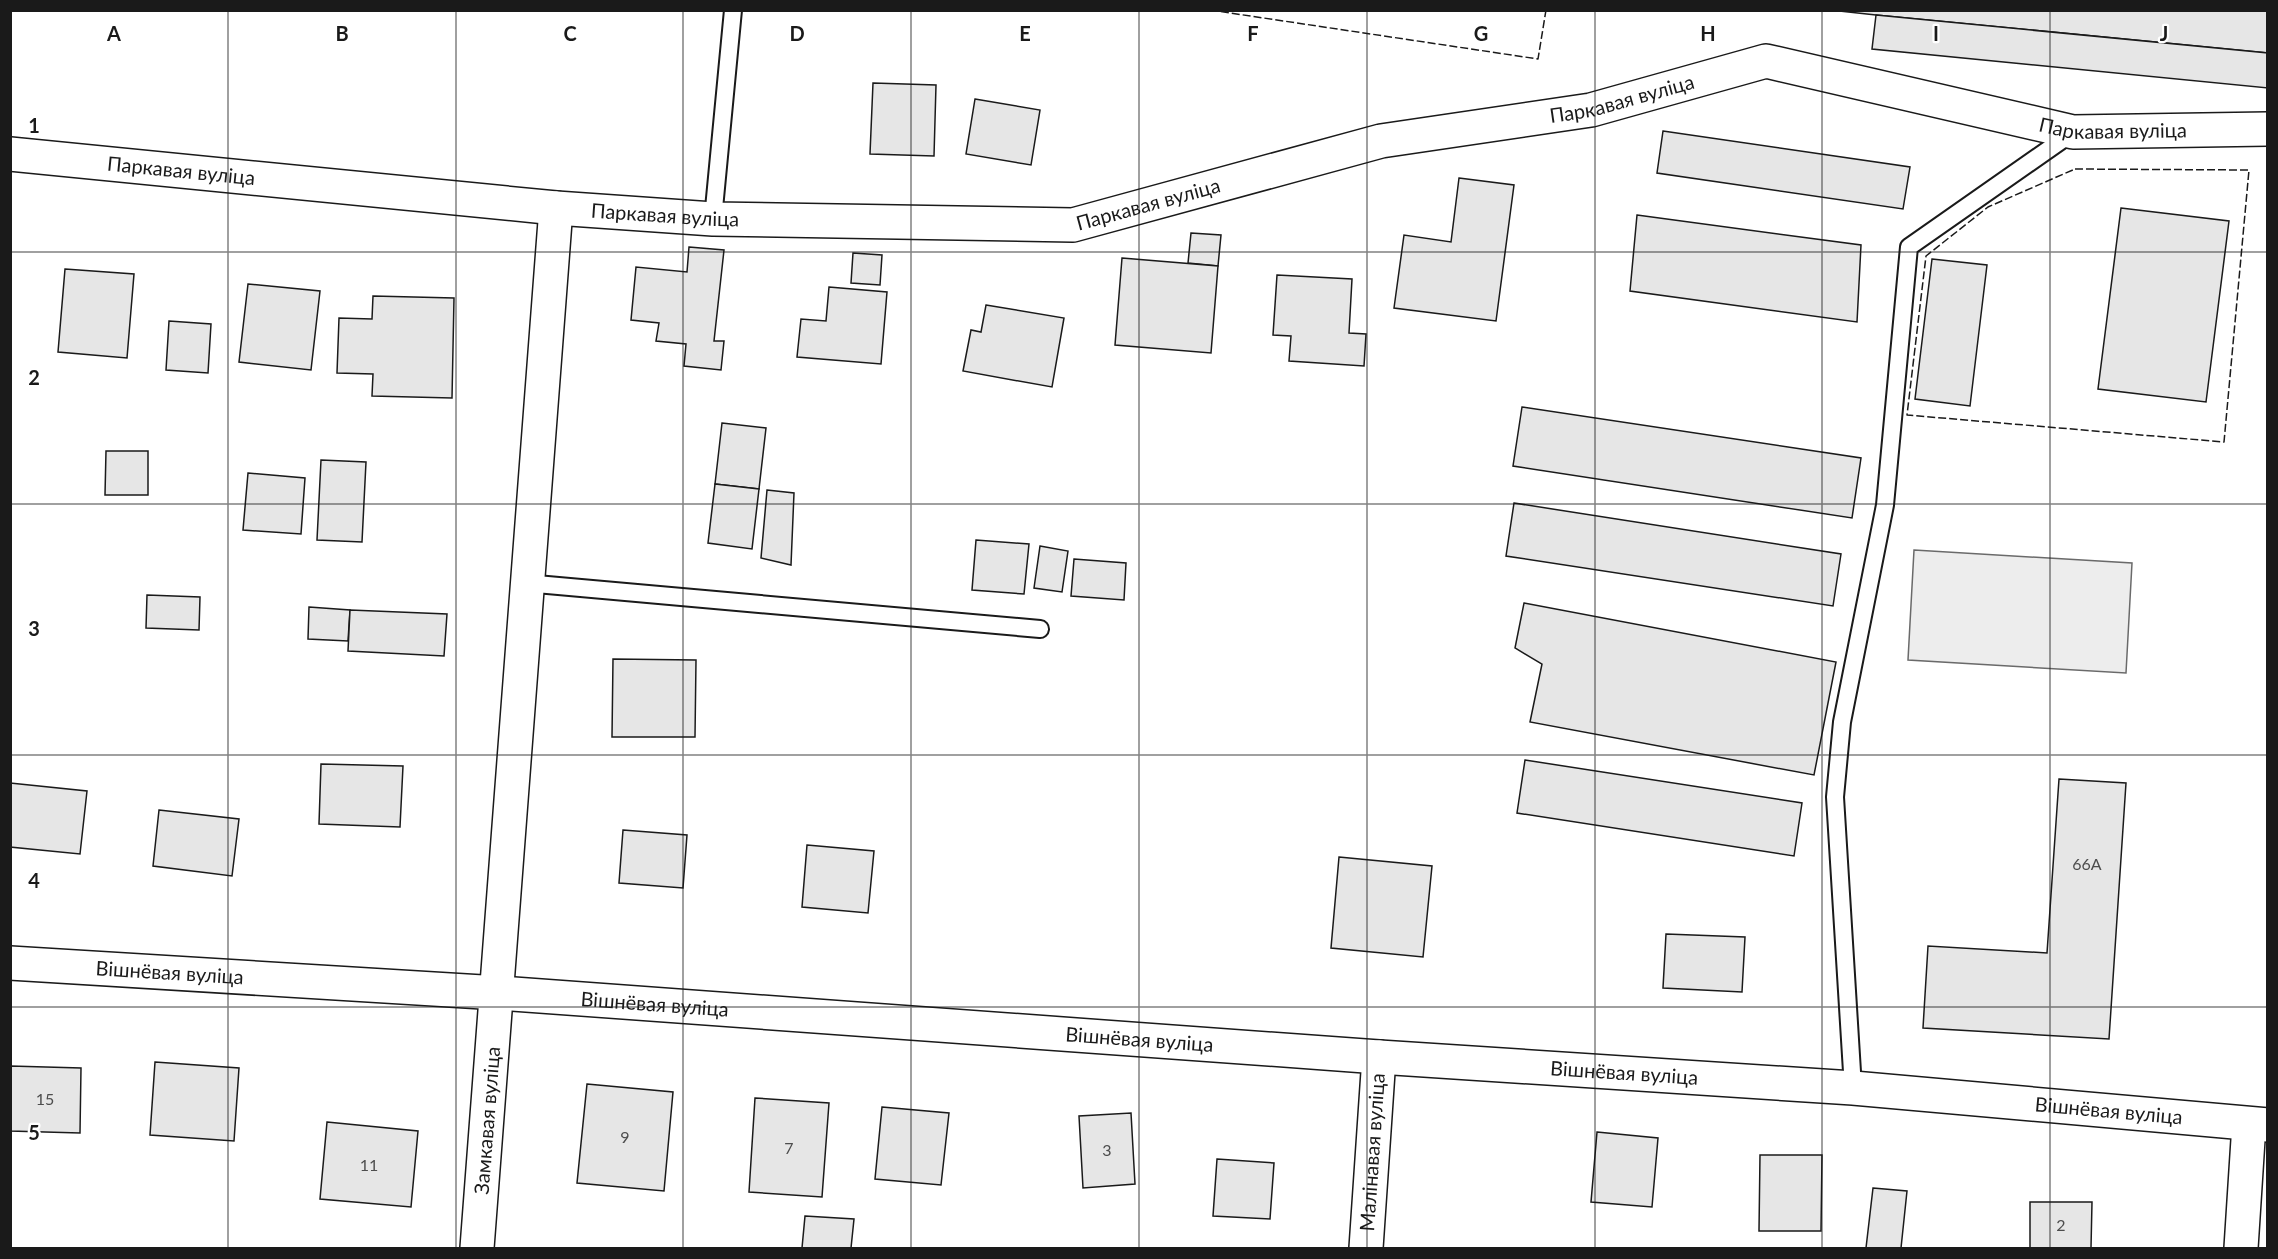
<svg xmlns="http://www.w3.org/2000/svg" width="2278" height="1259" viewBox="0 0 2278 1259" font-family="Lato,sans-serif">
<rect width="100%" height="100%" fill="#fff"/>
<!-- green -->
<path fill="#ededed" stroke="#6a6a6a" stroke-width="1.5" d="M 1914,550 L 2132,563 L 2126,673 L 1908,660 Z"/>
<!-- building -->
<g fill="#e6e6e6" stroke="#1a1a1a" stroke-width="1.5">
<path d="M 1830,10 L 2268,10 L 2268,53 L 1876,15 Z"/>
<path d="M 1876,15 L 2268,53 L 2268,88 L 1872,49 Z"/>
<path d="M 873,83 L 936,85 L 934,156 L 870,154 Z"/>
<path d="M 975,99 L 1040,110 L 1031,165 L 966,154 Z"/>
<path d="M 1663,131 L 1910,167 L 1903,209 L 1657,173 Z"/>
<path d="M 1459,178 L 1514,185 L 1496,321 L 1394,308 L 1404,235 L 1451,242 Z"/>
<path d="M 2121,208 L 2229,221 L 2206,402 L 2098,389 Z"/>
<path d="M 1637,215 L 1861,245 L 1857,322 L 1630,291 Z"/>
<path d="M 1191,233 L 1221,235 L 1218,266 L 1188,263 Z"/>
<path d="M 689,247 L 724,250 L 714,341 L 724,341 L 721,370 L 684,366 L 686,344 L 656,341 L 659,323 L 631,320 L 636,267 L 687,272 Z"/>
<path d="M 853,253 L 882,255 L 880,285 L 851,283 Z"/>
<path d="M 1122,258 L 1218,266 L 1211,353 L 1115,345 Z"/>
<path d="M 1932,259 L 1987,265 L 1970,406 L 1915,399 Z"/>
<path d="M 65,269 L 134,274 L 127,358 L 58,352 Z"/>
<path d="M 1277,275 L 1352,279 L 1349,333 L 1366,334 L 1364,366 L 1289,361 L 1291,336 L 1273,335 Z"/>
<path d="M 248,284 L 320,291 L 311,370 L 239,362 Z"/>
<path d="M 829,287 L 887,292 L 881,364 L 797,357 L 801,319 L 826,321 Z"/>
<path d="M 373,296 L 454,298 L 452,398 L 372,396 L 373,374 L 337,373 L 339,318 L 372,319 Z"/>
<path d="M 986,305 L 1064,318 L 1052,387 L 963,371 L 971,330 L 981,332 Z"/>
<path d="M 169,321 L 211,324 L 208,373 L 166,370 Z"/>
<path d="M 1522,407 L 1861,458 L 1852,518 L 1513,466 Z"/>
<path d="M 722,423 L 766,428 L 759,489 L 715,484 Z"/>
<path d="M 106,451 L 148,451 L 148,495 L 105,495 Z"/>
<path d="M 321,460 L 366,462 L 362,542 L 317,540 Z"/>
<path d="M 248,473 L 305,478 L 301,534 L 243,530 Z"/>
<path d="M 715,484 L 759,489 L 752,549 L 708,543 Z"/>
<path d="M 767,490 L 794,493 L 791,565 L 761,558 Z"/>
<path d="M 1514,503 L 1841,554 L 1833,606 L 1506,556 Z"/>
<path d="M 976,540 L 1029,544 L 1024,594 L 972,590 Z"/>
<path d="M 1040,546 L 1068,551 L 1062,592 L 1034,588 Z"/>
<path d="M 1074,559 L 1126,563 L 1124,600 L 1071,596 Z"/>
<path d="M 147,595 L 200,597 L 199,630 L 146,628 Z"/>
<path d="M 1524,603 L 1836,662 L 1814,775 L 1530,722 L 1542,664 L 1515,648 Z"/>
<path d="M 309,607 L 350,610 L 348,641 L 308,639 Z"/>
<path d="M 350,610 L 447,614 L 444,656 L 348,651 Z"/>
<path d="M 613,659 L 696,660 L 695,737 L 612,737 Z"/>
<path d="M 1525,760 L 1802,803 L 1794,856 L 1517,813 Z"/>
<path d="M 321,764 L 403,766 L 400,827 L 319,824 Z"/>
<path d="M 2059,779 L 2126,783 L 2109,1039 L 1923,1028 L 1928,946 L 2047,953 Z"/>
<path d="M 10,783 L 87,791 L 80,854 L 10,847 Z"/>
<path d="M 159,810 L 239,819 L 232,876 L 153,866 Z"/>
<path d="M 623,830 L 687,835 L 683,888 L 619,883 Z"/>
<path d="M 807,845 L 874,851 L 868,913 L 802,907 Z"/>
<path d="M 1339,857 L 1432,866 L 1423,957 L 1331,948 Z"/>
<path d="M 1666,934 L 1745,937 L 1742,992 L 1663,988 Z"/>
<path d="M 155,1062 L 239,1068 L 234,1141 L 150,1135 Z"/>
<path d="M 10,1066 L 81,1068 L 80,1133 L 10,1131 Z"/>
<path d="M 587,1084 L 673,1092 L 664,1191 L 577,1183 Z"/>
<path d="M 755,1098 L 829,1103 L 822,1197 L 749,1192 Z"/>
<path d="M 882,1107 L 949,1113 L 941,1185 L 875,1179 Z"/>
<path d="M 1131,1113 L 1135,1184 L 1083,1188 L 1079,1116 Z"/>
<path d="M 327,1122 L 418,1131 L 411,1207 L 320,1199 Z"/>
<path d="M 1597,1132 L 1658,1138 L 1652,1207 L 1591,1202 Z"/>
<path d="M 1760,1155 L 1822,1155 L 1821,1231 L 1759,1231 Z"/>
<path d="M 1217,1159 L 1274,1163 L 1270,1219 L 1213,1216 Z"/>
<path d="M 1873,1188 L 1907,1191 L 1901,1248 L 1866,1248 Z"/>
<path d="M 2030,1202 L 2092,1202 L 2091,1248 L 2030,1248 Z"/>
<path d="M 805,1216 L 854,1219 L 851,1248 L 802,1248 Z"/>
</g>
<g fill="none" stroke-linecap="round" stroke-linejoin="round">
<defs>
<g id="lane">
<path d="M 713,219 L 733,10"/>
<path d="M 525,583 L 1040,629"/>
<path d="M 1853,1088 L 1835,797 L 1842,722 L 1885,505 L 1909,247 L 2072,133"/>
</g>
<g id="street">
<path id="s1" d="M 10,154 L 556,208 L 713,219 L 1073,225 L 1381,141 L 1591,110 L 1766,61 L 2073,132 L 2268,129"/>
<path id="s2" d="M 10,963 L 499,993 L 1379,1057 L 1853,1088 L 2268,1125"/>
<path id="s3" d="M 477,1248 C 506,902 528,555 556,208"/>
<path id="s4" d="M 1366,1248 L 1379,1057"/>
<path d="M 2241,1248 L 2249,1124"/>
</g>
</defs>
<!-- lane casing -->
<use href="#lane" stroke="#1a1a1a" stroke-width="20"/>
<!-- street casing -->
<use href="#street" stroke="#1a1a1a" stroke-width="36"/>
<!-- lane -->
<use href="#lane" stroke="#fff" stroke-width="16"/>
<!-- street -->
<use href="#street" stroke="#fff" stroke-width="33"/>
<!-- fence -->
<g stroke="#1a1a1a" stroke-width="1.5" stroke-dasharray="8 3" stroke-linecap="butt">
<path d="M 1210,10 L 1538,59 L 1546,10"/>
<path d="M 2075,169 L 2249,170 L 2224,442 L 1907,415 L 1926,256 L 1988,207 Z"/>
</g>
</g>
<!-- grid -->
<path fill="none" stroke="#1a1a1a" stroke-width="1.5" stroke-opacity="0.55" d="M 228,10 L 228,1248M 456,10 L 456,1248M 683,10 L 683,1248M 911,10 L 911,1248M 1139,10 L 1139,1248M 1367,10 L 1367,1248M 1595,10 L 1595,1248M 1822,10 L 1822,1248M 2050,10 L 2050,1248M 10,252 L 2268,252M 10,504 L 2268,504M 10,755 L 2268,755M 10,1007 L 2268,1007"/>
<g text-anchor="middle" stroke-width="4.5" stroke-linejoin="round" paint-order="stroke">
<!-- number labels -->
<g font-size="16" fill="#4d4d4d">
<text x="2087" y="870">66А</text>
<text x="45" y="1105">15</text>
<text x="625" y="1143">9</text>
<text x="789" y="1154">7</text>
<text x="1107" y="1156">3</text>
<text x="369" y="1171">11</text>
<text x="2061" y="1231">2</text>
</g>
<!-- street labels -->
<g font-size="20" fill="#1a1a1a" stroke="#fff">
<text dy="7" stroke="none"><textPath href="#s1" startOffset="1630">Паркавая вуліца</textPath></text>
<text dy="7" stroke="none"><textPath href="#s1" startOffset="2134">Паркавая вуліца</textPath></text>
<text dy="7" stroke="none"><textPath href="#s1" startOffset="172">Паркавая вуліца</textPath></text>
<text dy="7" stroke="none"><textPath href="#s1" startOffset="1144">Паркавая вуліца</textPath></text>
<text dy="7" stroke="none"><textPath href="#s1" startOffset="658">Паркавая вуліца</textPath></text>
<text dy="7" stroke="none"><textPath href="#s2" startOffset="160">Вішнёвая вуліца</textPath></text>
<text dy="7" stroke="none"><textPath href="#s2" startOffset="646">Вішнёвая вуліца</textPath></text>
<text dy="7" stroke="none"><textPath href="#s2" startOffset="1132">Вішнёвая вуліца</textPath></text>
<text dy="7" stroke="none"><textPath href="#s2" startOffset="1618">Вішнёвая вуліца</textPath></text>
<text dy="7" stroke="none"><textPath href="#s2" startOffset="2104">Вішнёвая вуліца</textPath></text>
<text dy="7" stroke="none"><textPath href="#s3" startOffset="128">Замкавая вуліца</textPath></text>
<text dy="7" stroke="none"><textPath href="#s4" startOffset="96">Малінавая вуліца</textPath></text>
</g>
</g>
<g font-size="20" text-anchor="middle" font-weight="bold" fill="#1a1a1a" stroke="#fff" stroke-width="4.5" stroke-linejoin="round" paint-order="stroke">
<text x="114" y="41">A</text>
<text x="342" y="41">B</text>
<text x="570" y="41">C</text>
<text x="797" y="41">D</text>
<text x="1025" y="41">E</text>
<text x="1253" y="41">F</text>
<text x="1481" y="41">G</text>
<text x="1708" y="41">H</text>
<text x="1936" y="41">I</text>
<text x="2164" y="41">J</text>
<text x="34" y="133">1</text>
<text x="34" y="385">2</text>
<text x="34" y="636">3</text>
<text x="34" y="888">4</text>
<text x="34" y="1140">5</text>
</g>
<!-- border -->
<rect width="2278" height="1259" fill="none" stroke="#1a1a1a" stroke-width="24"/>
</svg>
